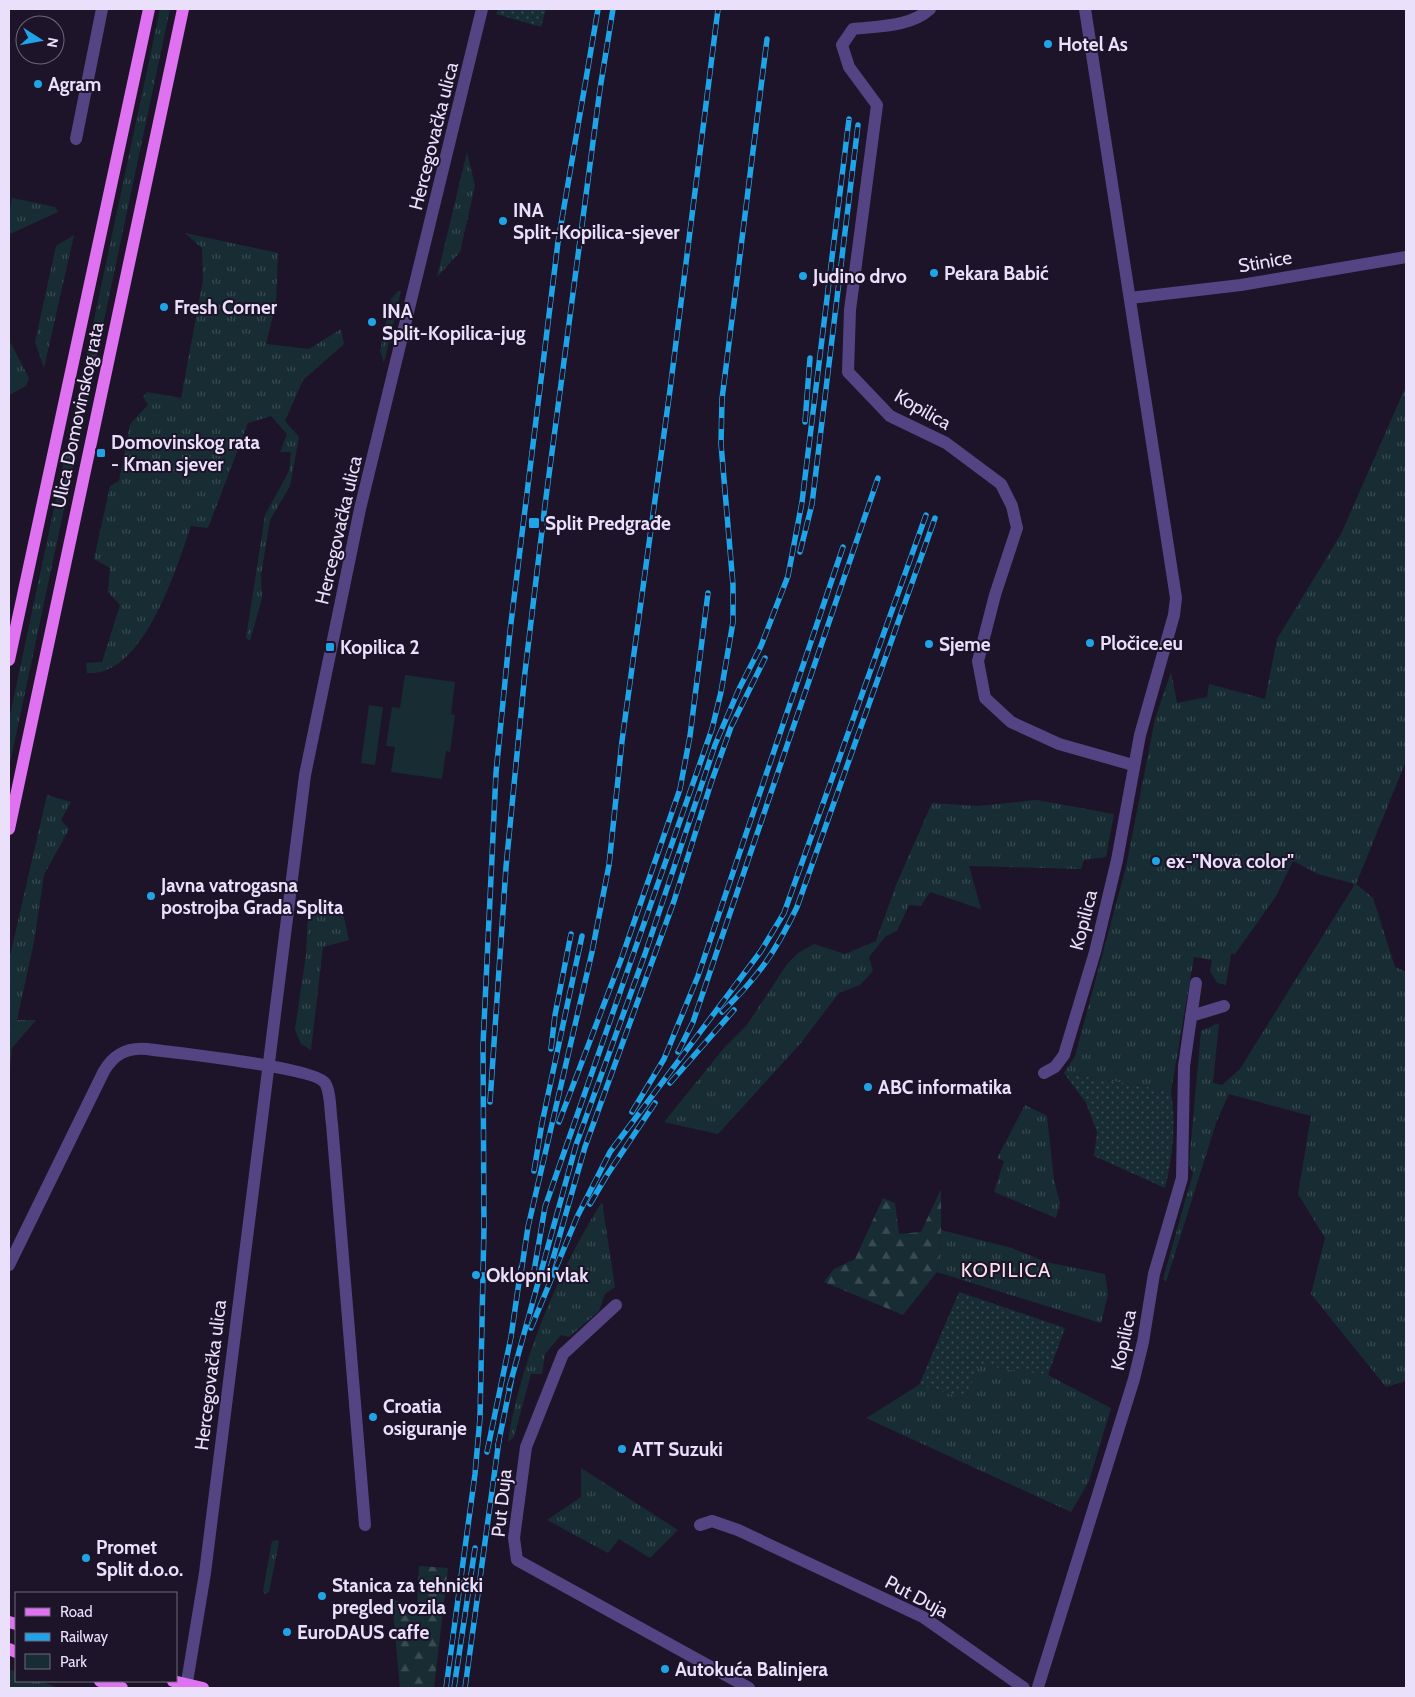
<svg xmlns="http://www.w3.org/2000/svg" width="1415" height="1697" viewBox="0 0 1415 1697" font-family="Cabin,sans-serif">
<defs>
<pattern id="grass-tufts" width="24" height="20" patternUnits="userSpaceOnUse" patternTransform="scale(1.25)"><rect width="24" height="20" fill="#172d33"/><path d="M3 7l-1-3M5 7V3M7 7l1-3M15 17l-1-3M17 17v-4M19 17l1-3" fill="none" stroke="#394b51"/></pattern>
<pattern id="forest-firs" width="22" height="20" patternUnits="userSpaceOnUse" patternTransform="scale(1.25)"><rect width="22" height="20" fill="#172d33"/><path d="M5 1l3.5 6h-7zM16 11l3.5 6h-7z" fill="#394b51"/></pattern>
<pattern id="garden-dots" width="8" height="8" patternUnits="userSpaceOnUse" patternTransform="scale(1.25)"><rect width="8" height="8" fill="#172d33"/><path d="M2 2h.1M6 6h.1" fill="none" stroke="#394b51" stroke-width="1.8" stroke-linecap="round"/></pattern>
</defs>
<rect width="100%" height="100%" fill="#1d1429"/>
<!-- grass -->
<g fill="url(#grass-tufts)">
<path d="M 160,9 L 170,9 L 9,768 L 9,720 Z"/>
<path d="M 467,152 L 475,186 L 460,252 L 437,277 Z"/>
<path d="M 12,198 L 55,207 L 58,212 L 10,234 L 9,240 L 9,215 Z"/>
<path d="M 185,233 L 278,253 L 276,303 L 266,344 L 309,349 L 341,329 L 344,344 L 303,380 L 285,421 L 299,437 L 290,486 L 270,520 L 261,575 L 262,598 L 250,641 L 246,638 L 265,515 L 289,471 L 291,452 L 280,452 L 287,434 L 271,416 L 248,423 L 208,528 L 191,526 C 176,569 143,678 87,673 L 86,663 L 102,662 L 120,605 L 108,592 L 110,568 L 94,559 L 110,486 L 119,481 L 130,424 L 148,405 L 143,397 L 147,392 L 181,398 L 203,280 L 202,248 Z"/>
<path d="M 74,235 L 44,368 L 35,342 L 56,246 Z"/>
<path d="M 398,291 L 401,291 L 384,363 L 380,351 L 391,299 Z"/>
<path d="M 9,340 L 29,378 L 26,386 L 9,395 Z"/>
<path d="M 1406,386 L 1406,761 L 1356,884 L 1373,898 L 1395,967 L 1406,972 L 1406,1381 L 1386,1387 L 1311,1294 L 1325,1238 L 1298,1194 L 1311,1116 L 1229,1094 L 1216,1123 L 1166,1282 L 1163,1279 L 1193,1173 L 1189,1165 L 1201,1031 L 1219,1023 L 1213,1083 L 1222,1085 L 1240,1069 L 1355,884 L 1318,874 L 1293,861 L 1276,896 L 1235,954 L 1231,954 L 1226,985 L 1217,983 L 1210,971 L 1212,960 L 1194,957 L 1171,1091 L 1064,1073 L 1075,1056 L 1126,867 L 1155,719 L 1171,672 L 1177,703 L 1207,697 L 1209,684 L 1265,699 L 1277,639 L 1341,534 Z"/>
<path d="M 47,795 L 71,802 L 61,820 L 69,829 L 44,875 L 34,942 L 17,1020 L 36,1020 L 12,1048 L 9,1081 L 9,960 Z"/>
<path d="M 1037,800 L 1114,814 L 1106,857 L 1084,860 L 1081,869 L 969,866 L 981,909 L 930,892 L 921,906 L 909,905 L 897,931 L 886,936 L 869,957 L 873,971 L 860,985 L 839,993 L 800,1044 L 718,1134 L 664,1122 L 723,1049 L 747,1025 L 787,964 L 798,953 L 814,944 L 845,954 L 876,941 L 896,885 L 932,803 L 977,806 Z"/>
<path d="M 317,898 L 319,906 L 341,904 L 349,940 L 323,947 L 311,1050 L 301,1044 L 295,1029 L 306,955 L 308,915 Z"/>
<path d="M 1025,1105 L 1047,1116 L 1054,1180 L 1060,1203 L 1056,1218 L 994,1192 L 1004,1161 L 997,1158 Z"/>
<path d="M 602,1202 L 615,1287 L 605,1294 L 599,1311 L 569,1337 L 561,1335 L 545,1354 L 542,1374 L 531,1374 L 514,1437 L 508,1442 C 519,1365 560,1267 602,1202 Z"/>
<path d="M 941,1230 L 1012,1248 L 1046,1262 L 1105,1274 L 1108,1294 L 1101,1323 L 937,1272 Z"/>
<path d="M 979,1365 L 1048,1375 L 1111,1408 L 1089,1481 L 1071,1512 L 866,1418 L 919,1385 L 966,1399 Z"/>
<path d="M 581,1468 L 678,1530 L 650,1558 L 619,1539 L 608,1553 L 547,1520 L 581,1497 Z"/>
<path d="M 277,1540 L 279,1542 L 269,1592 L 265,1594 L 263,1591 L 272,1541 Z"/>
<path d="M 9,1669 L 16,1672 L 16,1681 L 40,1681 L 59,1688 L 9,1688 Z"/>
</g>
<!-- forest -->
<g fill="url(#forest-firs)">
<path d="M 941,1189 L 941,1230 L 937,1272 L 903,1315 L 824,1282 L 834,1269 L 855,1259 L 883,1198 L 895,1203 L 899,1234 L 921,1232 Z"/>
<path d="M 419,1566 L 448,1568 L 434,1688 L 400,1688 L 392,1599 L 417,1608 Z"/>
</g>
<!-- park -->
<g fill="#172d33">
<path d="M 405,675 L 455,682 L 451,714 L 455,715 L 450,752 L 446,751 L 442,779 L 391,772 L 395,747 L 386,746 L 392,707 L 400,708 Z"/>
<path d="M 369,705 L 383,707 L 375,765 L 361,763 Z"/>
</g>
<!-- garden -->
<g fill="url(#garden-dots)">
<path d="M 498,9 L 546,9 L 541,27 L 496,14 Z"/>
<path d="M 1064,1073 L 1171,1091 C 1176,1124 1173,1156 1165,1188 L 1094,1156 L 1097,1132 L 1086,1103 Z"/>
<path d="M 959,1292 L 1065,1328 L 1048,1375 L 979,1365 L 966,1399 L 919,1385 Z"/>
</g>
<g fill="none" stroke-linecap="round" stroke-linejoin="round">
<!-- minor -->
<g stroke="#554483" stroke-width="12">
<path d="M 930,9 C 910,27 879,26 853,29 L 842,45 L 849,67 L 877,105 L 850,310 L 848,372 L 890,416 L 946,443 L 1001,484 L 1012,506 L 1017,528 L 995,595 L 978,661 L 985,698 L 1011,722 L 1059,744 L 1133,765"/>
<path d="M 76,139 L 102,9"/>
<path d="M 1130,298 L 1241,285 L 1406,257"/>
<path d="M 1191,1016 L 1224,1006"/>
<path d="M 1044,1073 L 1055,1067 L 1064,1055 L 1095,952 L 1117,860 L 1140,735 L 1174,615 L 1176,598 L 1085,9"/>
<path d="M 9,1265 L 104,1071 C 114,1054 127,1047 147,1049 C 174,1053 315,1067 325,1083 C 331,1092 330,1113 332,1124 L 365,1525"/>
<path d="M 616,1305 L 563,1354 L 526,1447 L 514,1538 L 517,1560 L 749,1688"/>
<path d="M 700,1525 L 712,1521 L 738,1530 L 923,1617 L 1024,1688"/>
<path d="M 1038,1687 L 1134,1379 L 1143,1342 L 1154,1274 L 1182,1178 L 1184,1066 L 1196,983"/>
<path d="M 186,1688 L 205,1573 L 305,775 L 360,509 L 482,9"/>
</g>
<!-- major -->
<g stroke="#df72f0" stroke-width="12">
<path d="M 9,660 L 149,9"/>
<path d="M 9,829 L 183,9"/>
<path d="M 9,1622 L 16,1624"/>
<path d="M 9,1649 L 16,1652"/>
<path d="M 100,1681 L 122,1688"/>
<path d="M 173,1681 L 203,1688"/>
</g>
<defs>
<g id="rail">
<path d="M 805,422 L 810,358"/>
<path d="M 800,552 L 812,504 L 858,125"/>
<path d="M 722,1012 C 758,977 775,953 797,907 L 935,518"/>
<path d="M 551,1049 L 555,1015 L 571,934"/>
<path d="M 678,1052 L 693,1022 L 878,478"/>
<path d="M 670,1083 L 734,1010"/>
<path d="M 490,1102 L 506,867 L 525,672 L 545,505 L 600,89 L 613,9"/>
<path d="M 632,1112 L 664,1059 L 698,976 L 843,547"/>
<path d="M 559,1122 L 622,957 L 680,789 L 690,736 L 708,593"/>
<path d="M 534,1171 L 542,1123 L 582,936"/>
<path d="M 590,1204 L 607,1175 L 655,1103"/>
<path d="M 550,1269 L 585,1147 L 674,901 L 711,783 L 731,727 L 765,658"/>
<path d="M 521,1273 L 528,1227 L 592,952 L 609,865 L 622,741 L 670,390 L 718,9"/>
<path d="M 533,1277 L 545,1207 L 712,729 L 721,692 L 733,622 L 733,585 L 721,444 L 722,399 L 767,39"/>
<path d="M 531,1328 L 577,1217 L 610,1152 L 761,951 L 784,913 L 926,515"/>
<path d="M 509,1388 L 576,1145 L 645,954 L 715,745 L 739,689 L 761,646 L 788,576 L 802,502 L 849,119"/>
<path d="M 498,1445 L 511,1382"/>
<path d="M 487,1452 L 511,1337 L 521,1268"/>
<path d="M 446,1688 L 475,1474 L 480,1418 L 484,1227 L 483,1045 L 496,773 L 510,631 L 558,242 L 598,9"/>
<path d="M 454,1688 L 475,1548"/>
<path d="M 465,1688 L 499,1440"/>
</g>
</defs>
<!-- rail casing -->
<use href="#rail" stroke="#20a4e8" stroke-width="5.5"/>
<!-- rail -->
<use href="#rail" stroke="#1d1429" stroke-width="4" stroke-dasharray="11" stroke-linecap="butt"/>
</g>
<!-- markers -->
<g fill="#20a4e8" stroke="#1d1429" stroke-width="2">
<circle cx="1048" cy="44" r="5"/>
<circle cx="38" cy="84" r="5"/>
<circle cx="503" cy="221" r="5"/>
<circle cx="934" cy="273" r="5"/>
<circle cx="803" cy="276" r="5"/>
<circle cx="164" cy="307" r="5"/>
<circle cx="372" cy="322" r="5"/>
<rect x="96" y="448" width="10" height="10" rx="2.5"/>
<rect x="528" y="517" width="12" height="12" rx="2.5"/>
<circle cx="1090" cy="643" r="5"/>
<circle cx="929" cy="644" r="5"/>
<rect x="325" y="642" width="10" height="10" rx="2.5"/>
<circle cx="1156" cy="861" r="5"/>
<circle cx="151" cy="896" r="5"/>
<circle cx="868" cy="1087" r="5"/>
<circle cx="476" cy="1275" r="5"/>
<circle cx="373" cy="1417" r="5"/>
<circle cx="622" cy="1449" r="5"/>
<circle cx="86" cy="1558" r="5"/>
<circle cx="322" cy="1596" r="5"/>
<circle cx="287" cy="1632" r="5"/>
<circle cx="665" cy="1669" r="5"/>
</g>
<g text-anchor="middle" stroke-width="4" stroke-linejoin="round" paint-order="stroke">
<!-- poi labels -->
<g font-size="19" font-weight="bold" fill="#eae0fc" stroke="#1d1429" text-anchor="start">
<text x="1058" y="51">Hotel As</text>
<text x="48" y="91">Agram</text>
<text x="513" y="217">INA<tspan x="513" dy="22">Split-Kopilica-sjever</tspan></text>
<text x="944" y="280">Pekara Babić</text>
<text x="813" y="283">Judino drvo</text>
<text x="174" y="314">Fresh Corner</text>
<text x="382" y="318">INA<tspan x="382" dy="22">Split-Kopilica-jug</tspan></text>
<text x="111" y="449">Domovinskog rata<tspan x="111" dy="22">- Kman sjever</tspan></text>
<text x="545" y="530">Split Predgrađe</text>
<text x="1100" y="650">Pločice.eu</text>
<text x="939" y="651">Sjeme</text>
<text x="340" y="654">Kopilica 2</text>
<text x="1166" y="868">ex-"Nova color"</text>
<text x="161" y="892">Javna vatrogasna<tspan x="161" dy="22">postrojba Grada Splita</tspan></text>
<text x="878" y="1094">ABC informatika</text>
<text x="486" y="1282">Oklopni vlak</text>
<text x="383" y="1413">Croatia<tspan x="383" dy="22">osiguranje</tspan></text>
<text x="632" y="1456">ATT Suzuki</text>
<text x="96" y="1554">Promet<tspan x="96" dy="22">Split d.o.o.</tspan></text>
<text x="332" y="1592">Stanica za tehnički<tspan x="332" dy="22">pregled vozila</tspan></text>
<text x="297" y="1639">EuroDAUS caffe</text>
<text x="675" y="1676">Autokuća Balinjera</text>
</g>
<!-- street labels -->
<g font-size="19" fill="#eae0fc" stroke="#1d1429">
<text transform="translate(433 136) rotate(-76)" y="7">Hercegovačka ulica</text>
<text transform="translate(1265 261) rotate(-10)" y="7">Stinice</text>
<text transform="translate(923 409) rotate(30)" y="7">Kopilica</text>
<text transform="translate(77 415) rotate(-78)" y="7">Ulica Domovinskog rata</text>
<text transform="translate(338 530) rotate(-77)" y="7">Hercegovačka ulica</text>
<text transform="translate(1083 920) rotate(-76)" y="7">Kopilica</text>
<text transform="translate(1123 1340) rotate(-78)" y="7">Kopilica</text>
<text transform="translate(210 1375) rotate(-83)" y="7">Hercegovačka ulica</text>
<text transform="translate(501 1503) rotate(-84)" y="7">Put Duja</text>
<text transform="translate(917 1596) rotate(28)" y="7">Put Duja</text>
</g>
<!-- neighbourhood labels -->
<g font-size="20" letter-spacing="1" fill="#fce1ec" stroke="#1d1429">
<text x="1006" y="1277">KOPILICA</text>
</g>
</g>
<!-- border -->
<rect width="1415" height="1697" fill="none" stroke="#eae0fc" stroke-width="20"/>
<!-- legend -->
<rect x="15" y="1592" width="162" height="90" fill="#1d1429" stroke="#6f667d"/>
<rect x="25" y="1608" width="25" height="8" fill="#df72f0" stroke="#6f667d"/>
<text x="60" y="1617" font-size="15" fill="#eae0fc">Road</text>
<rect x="25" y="1633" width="25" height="8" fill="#20a4e8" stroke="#6f667d"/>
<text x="60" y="1642" font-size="15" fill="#eae0fc">Railway</text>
<rect x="25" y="1654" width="25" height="15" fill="#172d33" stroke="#6f667d"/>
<text x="60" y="1667" font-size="15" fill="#eae0fc">Park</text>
<!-- north arrow -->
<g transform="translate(40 40) rotate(101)"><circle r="24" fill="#1d1429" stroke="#6f667d"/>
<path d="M0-4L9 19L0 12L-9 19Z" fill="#20a4e8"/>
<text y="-8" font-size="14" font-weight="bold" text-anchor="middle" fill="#eae0fc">N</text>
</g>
</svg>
